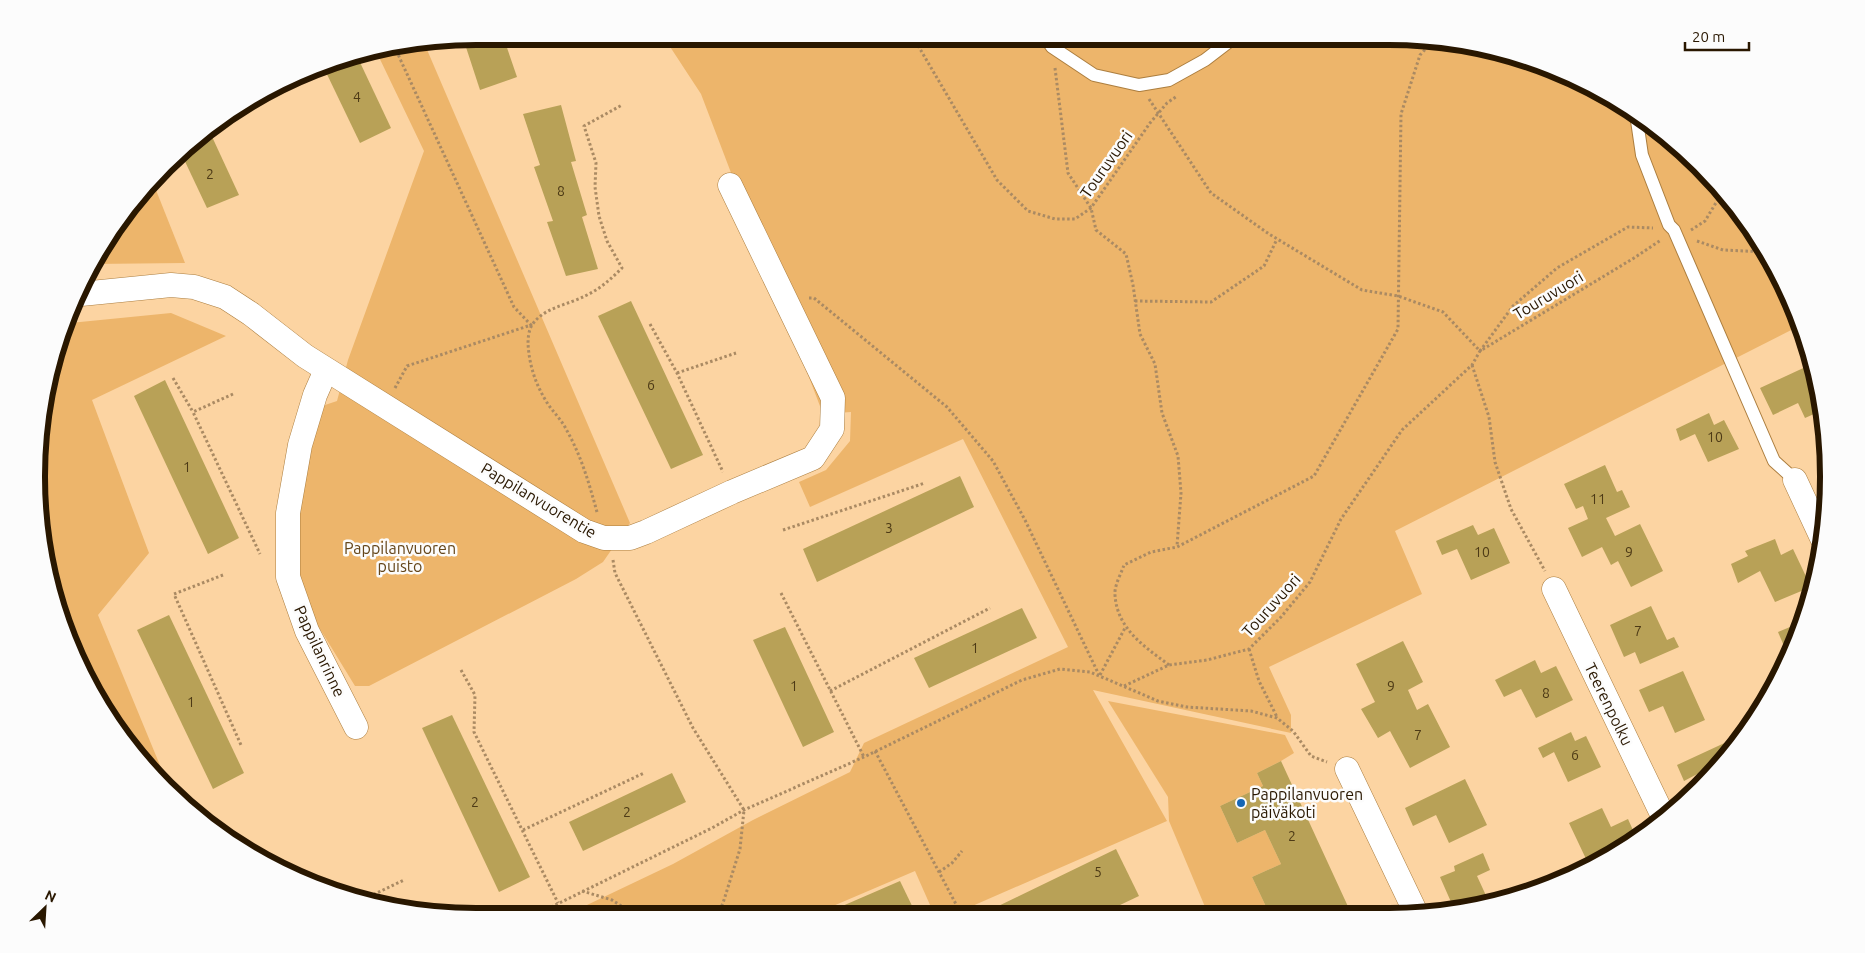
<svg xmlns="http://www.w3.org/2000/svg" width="1865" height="953" viewBox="0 0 1865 953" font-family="Ubuntu,sans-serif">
<rect width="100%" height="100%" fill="#fcd4a2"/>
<!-- green -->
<g fill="#edb56b">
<path d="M 663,36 L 1417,37 L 1502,51 L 1583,82 L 1656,127 L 1719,186 L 1770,256 L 1801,325 L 1395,531 L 1422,594 L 1269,667 L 1291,715 L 1291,733 L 1093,690 L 1167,821 L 954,914 L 934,914 L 915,871 L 812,915 L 566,915 L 673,864 L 753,820 L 850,772 L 864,743 L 1068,647 L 963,439 L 810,507 L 799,482 L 826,470 L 850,441 L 851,412 L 823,414 L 701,94 Z"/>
<path d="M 425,45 L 630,523 L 603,562 L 576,579 L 369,686 L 355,686 L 317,624 L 299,572 L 299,516 L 319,407 L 337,401 L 348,360 L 424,151 L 377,53 Z"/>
<path d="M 152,180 L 185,263 L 92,264 L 95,256 L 146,186 Z"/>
<path d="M 171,313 L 226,336 L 92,400 L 149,553 L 98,615 L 171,792 L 165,788 L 82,671 L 40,534 L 45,390 L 70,323 Z"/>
<path d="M 1108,701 L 1285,735 L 1294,753 L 1281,761 L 1257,773 L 1263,786 L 1220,806 L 1237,843 L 1265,830 L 1281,864 L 1252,877 L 1269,913 L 1208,914 L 1169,821 L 1168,797 Z"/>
</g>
<!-- building -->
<g fill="#b8a157">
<path d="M 476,36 L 503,36 L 517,77 L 480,90 L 463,38 Z"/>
<path d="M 357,56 L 391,128 L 360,143 L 323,66 L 335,60 Z"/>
<path d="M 561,105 L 576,161 L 571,162 L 587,215 L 582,217 L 598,269 L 566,276 L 547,222 L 553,221 L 534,167 L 540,165 L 523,114 Z"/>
<path d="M 208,128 L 239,195 L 207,208 L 181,153 Z"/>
<path d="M 631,301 L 703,455 L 671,469 L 598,316 Z"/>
<path d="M 1812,364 L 1823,410 L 1805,418 L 1798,403 L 1773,415 L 1760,388 Z"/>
<path d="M 165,380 L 239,538 L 208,554 L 134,396 Z"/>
<path d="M 1709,413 L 1714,425 L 1724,420 L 1739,449 L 1708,462 L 1695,434 L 1680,441 L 1676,429 Z"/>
<path d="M 1605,465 L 1617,492 L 1622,490 L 1630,507 L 1606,518 L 1615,536 L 1640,524 L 1663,571 L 1631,587 L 1618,561 L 1611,565 L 1602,547 L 1582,557 L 1568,528 L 1588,519 L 1583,506 L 1576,509 L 1564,484 Z"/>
<path d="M 960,476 L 974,507 L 817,582 L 803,549 Z"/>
<path d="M 1473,525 L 1478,535 L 1494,528 L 1510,563 L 1471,580 L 1457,549 L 1442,555 L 1436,541 Z"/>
<path d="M 1775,539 L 1781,555 L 1793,549 L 1811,587 L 1775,602 L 1760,571 L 1738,583 L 1731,564 L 1748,556 L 1745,551 Z"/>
<path d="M 1651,606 L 1667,640 L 1674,637 L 1679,647 L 1640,664 L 1635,652 L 1624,657 L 1610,625 Z"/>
<path d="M 1022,608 L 1037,638 L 929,688 L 914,658 Z"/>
<path d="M 169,615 L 244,773 L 213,789 L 137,630 Z"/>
<path d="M 1802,622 L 1794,643 L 1784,646 L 1778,632 Z"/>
<path d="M 785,627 L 834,732 L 803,747 L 753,640 Z"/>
<path d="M 1403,641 L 1423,682 L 1408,690 L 1417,710 L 1428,704 L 1450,747 L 1410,768 L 1390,731 L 1378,738 L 1361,709 L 1375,702 L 1356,664 Z"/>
<path d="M 1535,660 L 1541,673 L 1556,666 L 1573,700 L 1536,718 L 1521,689 L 1504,697 L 1495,680 Z"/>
<path d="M 1683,671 L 1705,720 L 1675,733 L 1663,706 L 1649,712 L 1639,690 Z"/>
<path d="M 452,715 L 530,877 L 499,892 L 422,728 Z"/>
<path d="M 1571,732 L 1575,741 L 1586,736 L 1601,767 L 1568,782 L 1554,752 L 1543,758 L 1538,748 Z"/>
<path d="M 1731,740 L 1735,748 L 1707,775 L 1705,770 L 1684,781 L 1677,765 Z"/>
<path d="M 1281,761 L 1351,913 L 1269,913 L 1252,877 L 1281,864 L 1265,830 L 1237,843 L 1220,806 L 1263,786 L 1257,773 Z"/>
<path d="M 672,773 L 686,802 L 583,851 L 569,822 Z"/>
<path d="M 1465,779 L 1487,825 L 1449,843 L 1436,815 L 1413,826 L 1405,808 Z"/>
<path d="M 1602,808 L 1611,827 L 1628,819 L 1636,837 L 1587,861 L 1569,823 Z"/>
<path d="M 1116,849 L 1139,896 L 1101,914 L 987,914 L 986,912 Z"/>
<path d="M 1483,853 L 1490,870 L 1477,876 L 1489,902 L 1455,911 L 1440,877 L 1455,871 L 1454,866 Z"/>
<path d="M 900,881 L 916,914 L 843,915 L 840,907 Z"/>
</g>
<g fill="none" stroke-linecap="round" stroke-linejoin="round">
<defs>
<g id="service">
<path d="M 1045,37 L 1052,47 L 1094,75 L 1139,85 L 1169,80 L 1205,60 L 1235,37"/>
<path d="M 1636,114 L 1642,155 L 1669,225 L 1674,230 L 1774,461 L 1795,480"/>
</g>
<g id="minor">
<path d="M 81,294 L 171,285 L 194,287 L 225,297 L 251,314 L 305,356 L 584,531 L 604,538 L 630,538 L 646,532 L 732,492 L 813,458 L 832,429 L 833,398 L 730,185"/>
<path d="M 326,370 L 315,395 L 300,445 L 288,513 L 288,577 L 307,631 L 356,727"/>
<path d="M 1795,480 L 1822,538"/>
<path d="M 1554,589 L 1664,818"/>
<path d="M 1347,769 L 1416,913"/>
</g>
</defs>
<!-- service casing -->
<use href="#service" stroke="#ac7e3f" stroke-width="14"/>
<!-- minor casing -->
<use href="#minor" stroke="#ac7e3f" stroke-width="25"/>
<!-- path -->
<g stroke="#aa8a63" stroke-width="3" stroke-dasharray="2.5 2.5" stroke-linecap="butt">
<path d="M 913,37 L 997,180 L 1028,211 L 1055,219 L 1075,219 L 1091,208 L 1150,123 L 1167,103 L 1177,96"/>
<path d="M 1250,45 L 1264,37"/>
<path d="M 1055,68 L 1068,173 L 1091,208 L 1096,230 L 1126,254 L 1133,285 L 1140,334 L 1155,364 L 1162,413 L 1178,456 L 1181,493 L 1177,546"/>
<path d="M 1149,99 L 1211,193 L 1269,234 L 1362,290 L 1398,296 L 1443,312 L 1480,351 L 1513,306 L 1557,268 L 1628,227 L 1653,228"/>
<path d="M 1691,230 L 1705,221 L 1723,191"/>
<path d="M 1697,241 L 1723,250 L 1767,252"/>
<path d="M 809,298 L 814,298 L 947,407 L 993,461 L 1025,520 L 1099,675"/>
<path d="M 1135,301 L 1211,302 L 1264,266 L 1277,239"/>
<path d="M 650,324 L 677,373 L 723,472"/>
<path d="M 1472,365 L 1489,417 L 1495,462 L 1511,509 L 1545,571"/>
<path d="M 677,373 L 736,353"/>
<path d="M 173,378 L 193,412"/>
<path d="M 395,388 L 407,366 L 531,325 L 514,307 L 396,50"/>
<path d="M 233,394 L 193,412 L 260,554"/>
<path d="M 597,512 C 589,483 581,455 566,429 C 561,419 552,411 546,401 C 535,383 529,364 528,343 C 528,338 529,329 532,325 C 544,307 568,305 585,296 C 600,289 611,279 622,268 L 607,241 L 599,216 L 595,187 L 596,163 L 584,126 L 622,105"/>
<path d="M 783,530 L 925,483"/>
<path d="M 613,560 L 615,573 L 693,728 L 744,810 L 740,849 L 723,903 L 717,915"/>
<path d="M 223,575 L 174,594 L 241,745"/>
<path d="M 781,593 L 864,757"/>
<path d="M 1249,649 L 1259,681 L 1277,717"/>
<path d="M 1169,665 C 1145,647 1117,629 1115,595 C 1114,586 1121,574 1124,565 L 1151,552 L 1177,547 L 1314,476 L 1398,329 L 1401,114 L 1420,55 L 1434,40"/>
<path d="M 461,670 L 475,695 L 474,732 L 558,903"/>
<path d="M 1100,675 L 1125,628"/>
<path d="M 1124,686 L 1169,665 L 1207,660 L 1249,649 L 1281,617 L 1310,582 L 1341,519 L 1402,430 L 1472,365 L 1480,351 L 1634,258 L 1661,240"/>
<path d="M 830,691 L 990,608"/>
<path d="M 875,751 L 958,908 L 960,914"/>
<path d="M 523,830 L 644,773"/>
<path d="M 939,872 L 952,863 L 962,851"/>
<path d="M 582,891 L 612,900 L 635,915"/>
<path d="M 360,901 L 404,880"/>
<path d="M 533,916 L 712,828 L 744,810 L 864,757 L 1022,680 L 1060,669 L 1090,672 L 1158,701 L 1187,707 L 1251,711 L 1277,718 L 1293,731 L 1311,756 L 1327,762"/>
</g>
<!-- service -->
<use href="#service" stroke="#fff" stroke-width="12"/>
<!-- minor -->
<use href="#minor" stroke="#fff" stroke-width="24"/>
</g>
<!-- markers -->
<circle fill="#1566b5" stroke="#fcfcfc" stroke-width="2" cx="1241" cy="803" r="5"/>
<g text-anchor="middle" stroke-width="5" stroke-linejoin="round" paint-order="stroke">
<!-- number labels -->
<g font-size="14" fill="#4d3a16">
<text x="357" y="102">4</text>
<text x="210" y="179">2</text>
<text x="561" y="196">8</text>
<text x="651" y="390">6</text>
<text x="1715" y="442">10</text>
<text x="187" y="472">1</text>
<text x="1598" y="504">11</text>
<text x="889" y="533">3</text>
<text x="1482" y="557">10</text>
<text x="1629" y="557">9</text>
<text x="1638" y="636">7</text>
<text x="975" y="653">1</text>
<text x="794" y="691">1</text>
<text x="1391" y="691">9</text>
<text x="1546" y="698">8</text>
<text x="191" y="707">1</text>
<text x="1418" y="740">7</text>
<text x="1575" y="760">6</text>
<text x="475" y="807">2</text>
<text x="627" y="817">2</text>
<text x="1292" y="841">2</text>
<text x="1098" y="877">5</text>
</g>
<!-- street labels -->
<g font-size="16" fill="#291700" stroke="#fcfcfc">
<text transform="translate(1106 164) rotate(-55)" y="6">Touruvuori</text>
<text transform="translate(1548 295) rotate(-31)" y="6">Touruvuori</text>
<text transform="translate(539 500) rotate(31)" y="6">Pappilanvuorentie</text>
<text transform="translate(1271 605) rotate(-48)" y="6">Touruvuori</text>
<text transform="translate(320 651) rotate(65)" y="6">Pappilanrinne</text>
<text transform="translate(1609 704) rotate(64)" y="6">Teerenpolku</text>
</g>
<!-- park labels -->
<g font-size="16" fill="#65461a" stroke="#fcfcfc">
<text x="400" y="554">Pappilanvuoren<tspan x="400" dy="18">puisto</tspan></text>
</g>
<!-- poi labels -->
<g font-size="16" fill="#291700" stroke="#fcfcfc" text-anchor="start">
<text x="1251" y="800">Pappilanvuoren<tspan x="1251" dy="18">päiväkoti</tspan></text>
</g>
</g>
<!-- crop -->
<path d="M0 0H1865V953H0ZM476 45H1389A431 431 0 0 1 1820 476V477A431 431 0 0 1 1389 908H476A431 431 0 0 1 45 477V476A431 431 0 0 1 476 45Z" fill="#fcfcfc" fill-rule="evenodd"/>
<path fill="none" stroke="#291700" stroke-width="6" d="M476 45H1389A431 431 0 0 1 1820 476V477A431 431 0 0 1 1389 908H476A431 431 0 0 1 45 477V476A431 431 0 0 1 476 45Z"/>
<!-- north arrow -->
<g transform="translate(45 908) rotate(25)" stroke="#fcfcfc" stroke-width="4" paint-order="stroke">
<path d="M0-4L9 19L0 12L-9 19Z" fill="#291700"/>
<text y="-8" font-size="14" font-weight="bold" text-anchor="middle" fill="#291700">N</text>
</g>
<!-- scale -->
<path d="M1685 42v8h64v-8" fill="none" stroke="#291700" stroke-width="2.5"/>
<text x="1692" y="42" font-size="15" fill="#291700" stroke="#fcfcfc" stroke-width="4" paint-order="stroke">20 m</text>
</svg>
